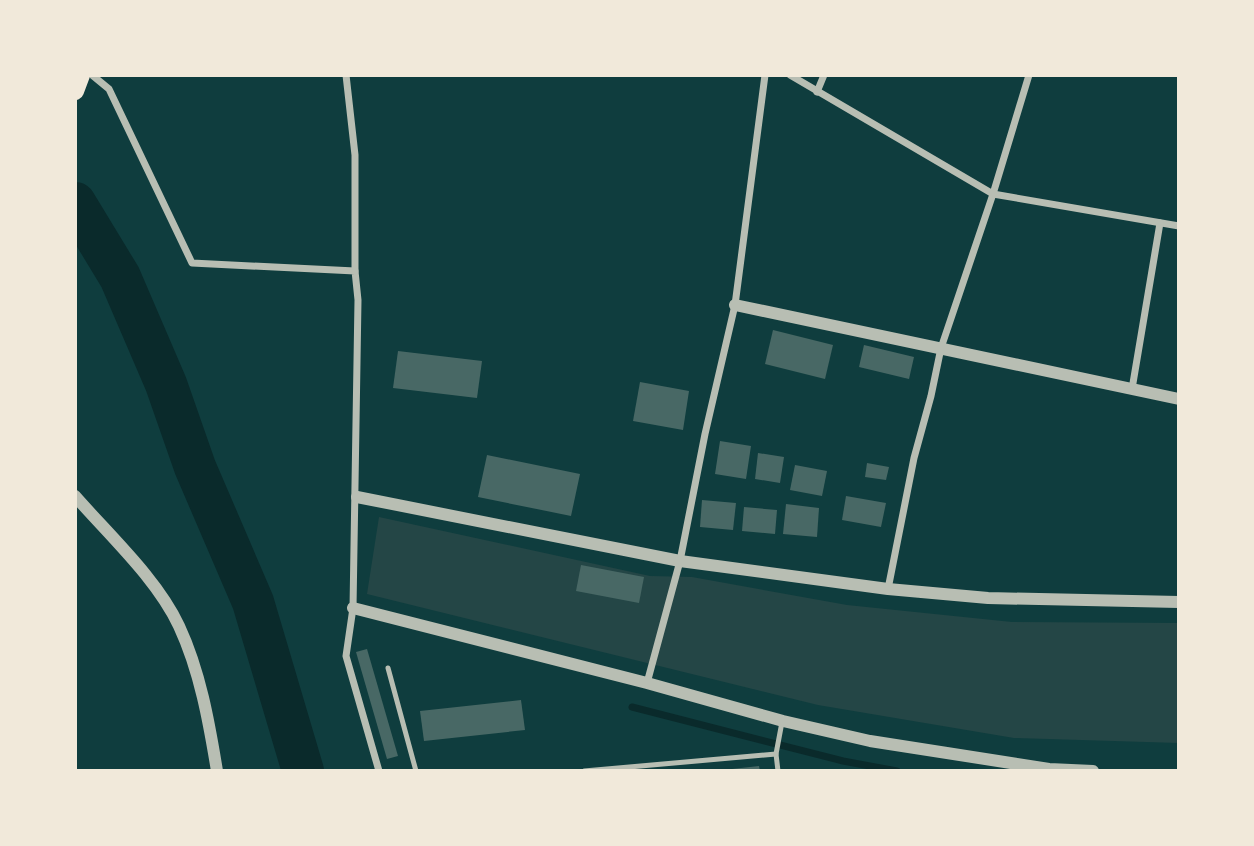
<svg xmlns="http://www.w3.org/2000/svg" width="1254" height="846" viewBox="0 0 1254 846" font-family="Helvetica,sans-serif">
<rect width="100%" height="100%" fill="#0f3d3e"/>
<!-- green -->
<path fill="#244646" d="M 379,517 L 650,576 L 692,577 L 847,605 L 1012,622 L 1179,623 L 1179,743 L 1014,738 L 818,705 L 367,594 Z"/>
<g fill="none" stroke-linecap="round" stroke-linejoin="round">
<!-- stream -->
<path stroke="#0a2a2b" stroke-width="7" d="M 632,707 L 843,761 L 897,771"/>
<!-- river -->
<path stroke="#0a2a2b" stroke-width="42" d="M 75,203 L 120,277 L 166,384 L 195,467 L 253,602 L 303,771"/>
</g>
<!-- building -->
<g fill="#486865">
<path d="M 773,330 L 833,345 L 825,379 L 765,364 Z"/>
<path d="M 864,345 L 914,357 L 909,379 L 859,367 Z"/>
<path d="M 398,351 L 482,361 L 477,398 L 393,388 Z"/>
<path d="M 640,382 L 689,391 L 683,430 L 633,421 Z"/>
<path d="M 720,441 L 751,446 L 746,479 L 715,474 Z"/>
<path d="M 758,453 L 784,457 L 780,483 L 755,479 Z"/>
<path d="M 487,455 L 580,474 L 571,516 L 478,497 Z"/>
<path d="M 867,463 L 889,467 L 886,480 L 865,477 Z"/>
<path d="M 795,465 L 827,471 L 822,496 L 790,490 Z"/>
<path d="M 846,496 L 886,503 L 881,527 L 842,520 Z"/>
<path d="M 702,500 L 736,503 L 733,530 L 700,527 Z"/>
<path d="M 786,504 L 819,508 L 817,537 L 783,534 Z"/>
<path d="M 744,507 L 777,510 L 775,534 L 742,531 Z"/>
<path d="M 581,565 L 644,577 L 639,603 L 576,591 Z"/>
<path d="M 367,649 L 398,756 L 387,759 L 356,652 Z"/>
<path d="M 521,700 L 525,730 L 424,741 L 420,711 Z"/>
<path d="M 759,766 L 760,771 L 732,771 L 732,769 Z"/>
</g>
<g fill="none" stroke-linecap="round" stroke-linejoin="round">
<!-- service -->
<g stroke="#b8beb3" stroke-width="5">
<path d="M 388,668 L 416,771"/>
<path d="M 584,771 L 776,754"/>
<path d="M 778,771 L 776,754 L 782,722"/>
</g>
<!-- minor -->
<g stroke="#b8beb3" stroke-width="7">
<path d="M 92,75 L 109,89 L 192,263 L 355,271 L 358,300 L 353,608 L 346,656 L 379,771"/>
<path d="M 346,75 L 355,155 L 355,271"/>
<path d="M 790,75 L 993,194 L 1179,226"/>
<path d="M 817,92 L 824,75"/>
<path d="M 1132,389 L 1160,223"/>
<path d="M 888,589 L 914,458 L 931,396 L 941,348 L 993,194 L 1029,75"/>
<path d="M 647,683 L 680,561 L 705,434 L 735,305 L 765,75"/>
</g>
<!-- tertiary -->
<g stroke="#b8beb3" stroke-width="12">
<path d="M 735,305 L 1179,399"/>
<path d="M 75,496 C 110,536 157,579 179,626 C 200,671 209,722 217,771"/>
<path d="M 357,497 L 680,561 L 888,589 L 988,598 L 1179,602"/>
<path d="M 353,608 L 647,683 L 783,721 L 870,741 L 1049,769 L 1093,771"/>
</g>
<!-- primary -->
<path stroke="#f1e9da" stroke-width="18" d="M 75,91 L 81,75"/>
</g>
<!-- border -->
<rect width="1254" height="846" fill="none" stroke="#f1e9da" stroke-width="154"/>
</svg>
